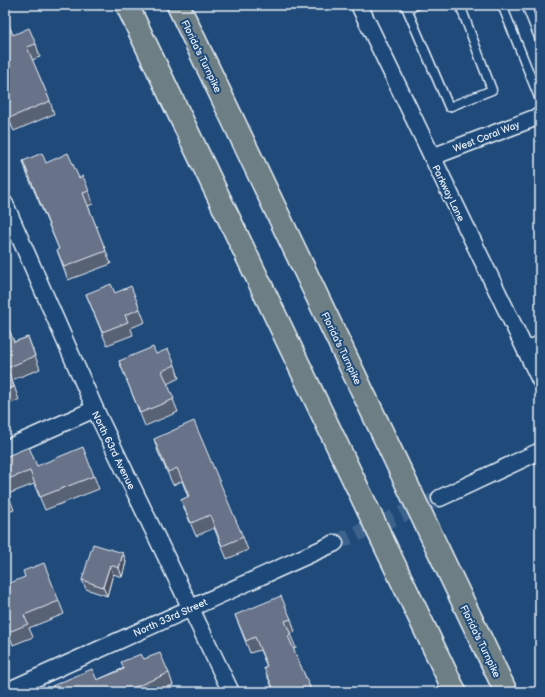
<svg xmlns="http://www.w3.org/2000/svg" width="545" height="697" viewBox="0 0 545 697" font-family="'Balsamiq Sans',sans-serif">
<rect width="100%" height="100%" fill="#1f4a7a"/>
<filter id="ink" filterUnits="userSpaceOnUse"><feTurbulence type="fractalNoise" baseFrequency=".025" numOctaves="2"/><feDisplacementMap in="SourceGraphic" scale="8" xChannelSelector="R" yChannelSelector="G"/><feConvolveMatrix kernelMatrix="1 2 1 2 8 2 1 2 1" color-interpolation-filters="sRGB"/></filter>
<g filter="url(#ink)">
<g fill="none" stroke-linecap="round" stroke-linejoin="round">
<!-- minor-tunnel -->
<path stroke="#3d638d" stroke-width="16" stroke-dasharray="16 8" stroke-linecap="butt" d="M 335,543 L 440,498"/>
<defs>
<g id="service">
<path d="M 405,5 L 407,9 L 417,5"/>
<path d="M 502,5 L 540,100"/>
<path d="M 526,5 L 540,40"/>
<path d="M 407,9 L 449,107 L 492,90 L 460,5"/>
</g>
<g id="minor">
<path d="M 359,5 L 540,380"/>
<path d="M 432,157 L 540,116"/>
<path d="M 5,204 L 95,409 L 231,692"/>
<path d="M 526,351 L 540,344"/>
<path d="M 5,449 L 95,409"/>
<path d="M 440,498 L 540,451"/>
<path d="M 5,692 L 335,543"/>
</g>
<g id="motorway">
<path d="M 127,5 L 455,692"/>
<path d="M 178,5 L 506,692"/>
</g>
</defs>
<!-- service casing -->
<use href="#service" stroke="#e8f1f8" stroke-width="11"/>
<!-- minor casing -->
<use href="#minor" stroke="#e8f1f8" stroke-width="19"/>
<!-- motorway casing -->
<use href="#motorway" stroke="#e8f1f8" stroke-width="25"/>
<!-- service -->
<use href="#service" stroke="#1f4a7a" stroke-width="8"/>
<!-- minor -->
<use href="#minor" stroke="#1f4a7a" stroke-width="16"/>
<!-- motorway -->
<use href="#motorway" stroke="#6d7e84" stroke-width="22"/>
</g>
<!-- wall -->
<g fill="#596275" stroke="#e8f1f8">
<path d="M 5,16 L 13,35 L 36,44 L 40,57 L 32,60 L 50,101 L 54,114 L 14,131 L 5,111 Z"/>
<path d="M 23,161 L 46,163 L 79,178 L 89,191 L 93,204 L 88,206 L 111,264 L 68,280 L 57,250 L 59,249 L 27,174 Z"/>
<path d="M 115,293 L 140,309 L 145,322 L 131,328 L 133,335 L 107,345 L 86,294 Z"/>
<path d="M 5,319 L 14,342 L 28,337 L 40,369 L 12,380 L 19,400 L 5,405 Z"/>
<path d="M 156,354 L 175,365 L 179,378 L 167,384 L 178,412 L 145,426 L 119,361 Z"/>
<path d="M 154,439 L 243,537 L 248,550 L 227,559 L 214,528 L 196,536 L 186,513 L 181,500 L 188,497 L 182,481 L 173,485 L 158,452 Z"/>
<path d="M 5,457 L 37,466 L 94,476 L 99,489 L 45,510 L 34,484 L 8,494 L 14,510 L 5,513 Z"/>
<path d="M 123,553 L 126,562 L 122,577 L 113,574 L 107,596 L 86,589 L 82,580 Z"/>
<path d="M 5,585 L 59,601 L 64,614 L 29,628 L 33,637 L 13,645 L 5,623 Z"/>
<path d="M 235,615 L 291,619 L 295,632 L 290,634 L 296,648 L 293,649 L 312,692 L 274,692 L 264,668 L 267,667 L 260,650 L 250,653 Z"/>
<path d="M 144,659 L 169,673 L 173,685 L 155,692 L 55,692 L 52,686 L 97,680 Z"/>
</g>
<!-- shaded-wall -->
<g fill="#49505f" stroke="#e8f1f8">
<path d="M 123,553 L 126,562 L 122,577 L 119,568 Z"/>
<path d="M 110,565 L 113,574 L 107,596 L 103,587 Z"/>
</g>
<!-- building -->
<g fill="#687288" stroke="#e8f1f8">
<path d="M 5,16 L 13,35 L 29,28 L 36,44 L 27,47 L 50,101 L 9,118 L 5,109 Z"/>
<path d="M 42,153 L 46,163 L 68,153 L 79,178 L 83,176 L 89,191 L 83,193 L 106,251 L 64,267 L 57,250 L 59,249 L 23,161 Z"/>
<path d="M 111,284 L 115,293 L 131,286 L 140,309 L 125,315 L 128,322 L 102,332 L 86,294 Z"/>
<path d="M 5,319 L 14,342 L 28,337 L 35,356 L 7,368 L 14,387 L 5,390 Z"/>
<path d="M 153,347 L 156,354 L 168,349 L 175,365 L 162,371 L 174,399 L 140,413 L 119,361 Z"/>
<path d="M 194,421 L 243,537 L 222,546 L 210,515 L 191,523 L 181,500 L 189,496 L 177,468 L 168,472 L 154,439 Z"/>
<path d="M 29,447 L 37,466 L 83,447 L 94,476 L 40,497 L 30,471 L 5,480 L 5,457 Z"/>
<path d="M 5,485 L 10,497 L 5,499 Z"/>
<path d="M 93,544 L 123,553 L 119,568 L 110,565 L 103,587 L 82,580 Z"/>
<path d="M 44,563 L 59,601 L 24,615 L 28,624 L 9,632 L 5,622 L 5,585 L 25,577 L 23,571 Z"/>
<path d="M 281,596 L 291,619 L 285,621 L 291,635 L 288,636 L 312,692 L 275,692 L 264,668 L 267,666 L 255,637 L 246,641 L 235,615 Z"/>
<path d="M 160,653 L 169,673 L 123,692 L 55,692 L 52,686 L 92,669 L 97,680 L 124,669 L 121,662 L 141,654 L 144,659 Z"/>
</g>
</g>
<g text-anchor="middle" stroke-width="4" stroke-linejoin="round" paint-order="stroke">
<!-- street labels -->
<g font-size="10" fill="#e8f1f8" stroke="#1f4a7a">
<text transform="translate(202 56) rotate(64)" y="4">Florida's Turnpike</text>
<text transform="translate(486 136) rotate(-21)" y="4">West Coral Way</text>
<text transform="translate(449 193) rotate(64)" y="4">Parkway Lane</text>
<text transform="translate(342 348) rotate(64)" y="4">Florida's Turnpike</text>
<text transform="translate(114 450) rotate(64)" y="4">North 63rd Avenue</text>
<text transform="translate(170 617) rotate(-24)" y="4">North 33rd Street</text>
<text transform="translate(481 641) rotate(64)" y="4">Florida's Turnpike</text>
</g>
</g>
<!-- margin -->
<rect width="545" height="697" fill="none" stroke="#1f4a7a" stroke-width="20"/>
<rect x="10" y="10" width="525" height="677" fill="none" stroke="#e8f1f8" stroke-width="1.5" filter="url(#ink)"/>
</svg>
